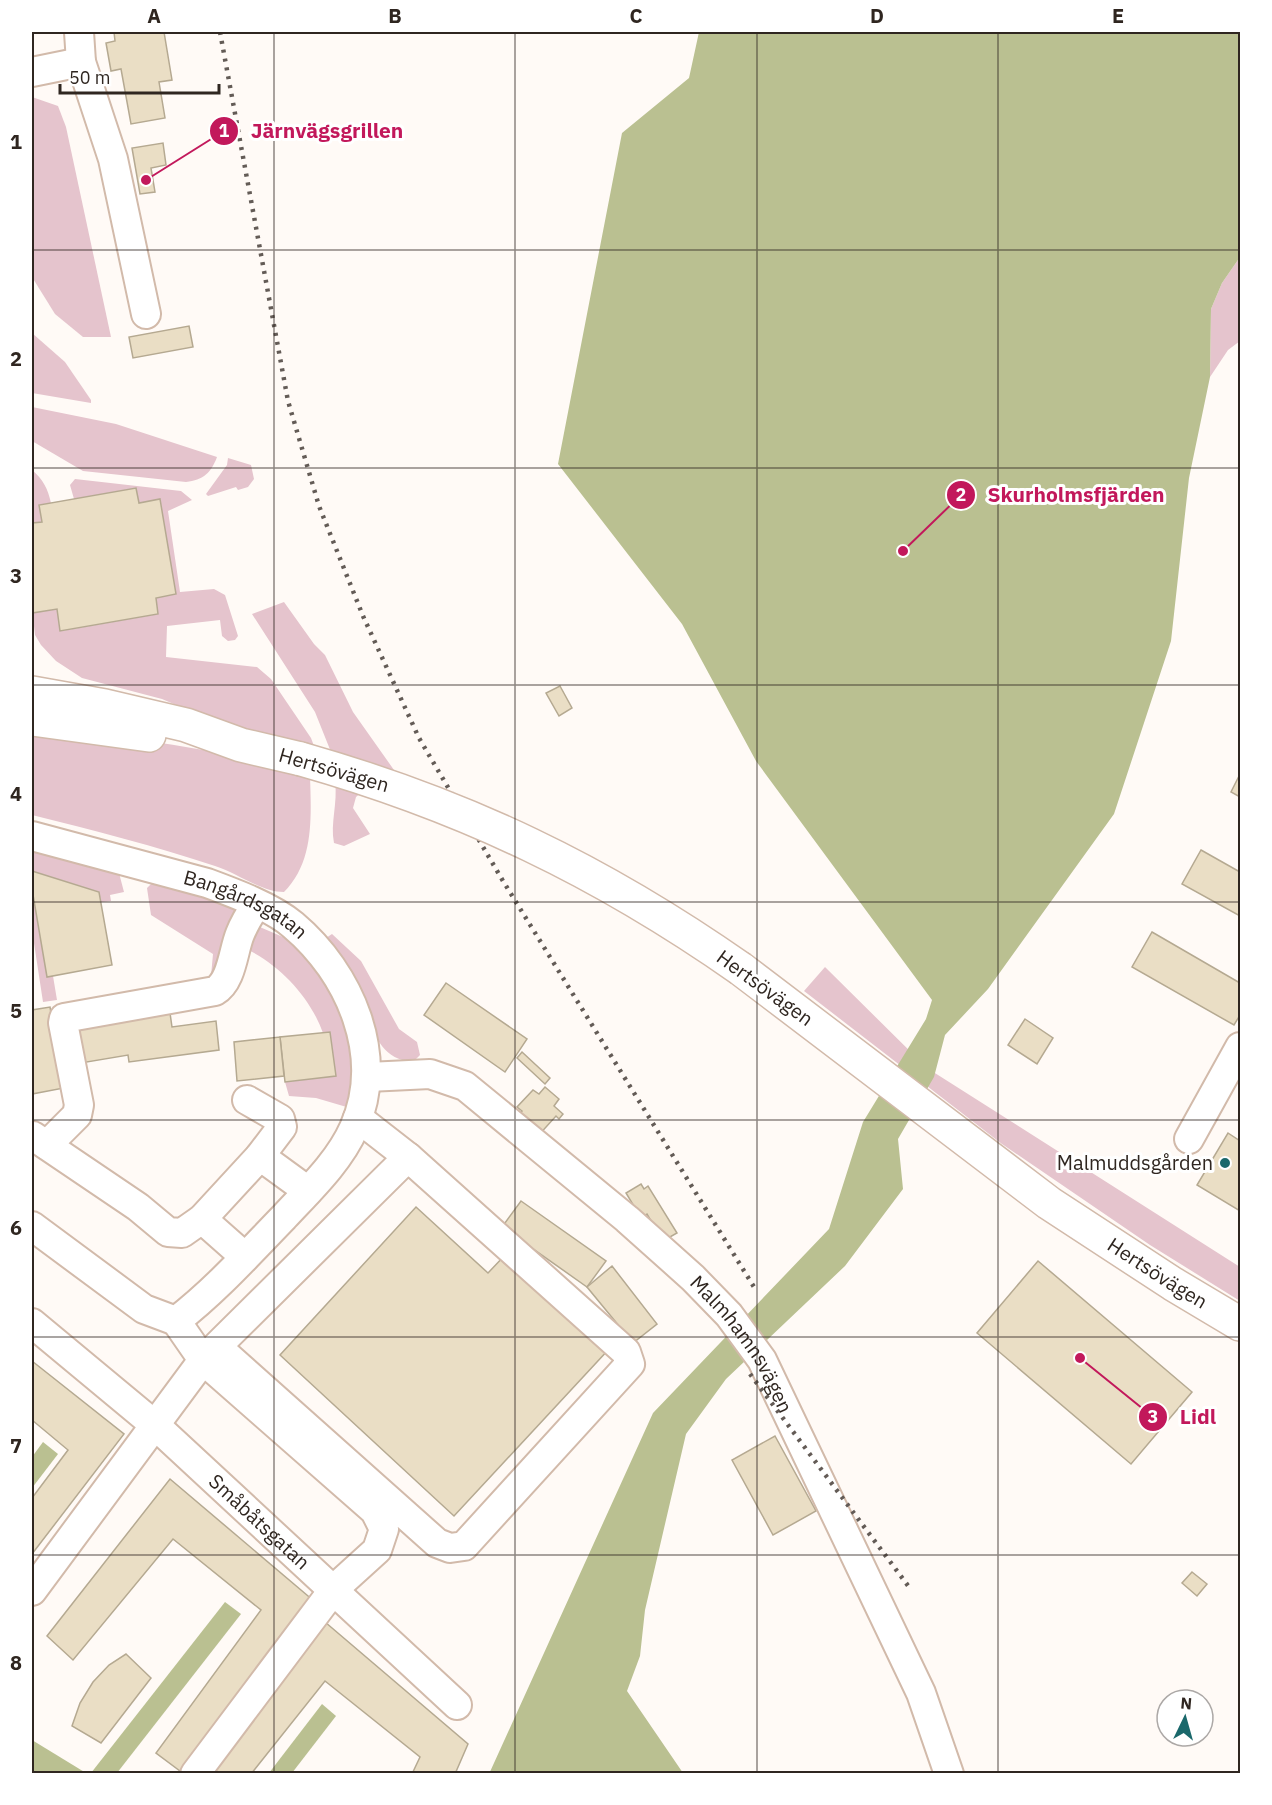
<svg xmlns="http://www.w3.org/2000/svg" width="1272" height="1805" viewBox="0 0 1272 1805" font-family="'IBM Plex Sans',sans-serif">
<rect width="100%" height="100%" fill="#fffaf6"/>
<!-- green -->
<g fill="#e5c4cd">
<path d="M 32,97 L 58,106 L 66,127 L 111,337 L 83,337 L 55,314 L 32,277 Z"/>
<path d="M 1240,257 L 1240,341 L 1228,350 L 1210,377 L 1211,309 L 1222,283 Z"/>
<path d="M 32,333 L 65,362 L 91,400 L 91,403 L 32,393 Z"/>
<path d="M 32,407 L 116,424 L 217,457 C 211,473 203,480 186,482 L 83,471 L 32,441 Z"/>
<path d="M 228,458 L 251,465 L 254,479 L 248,487 L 238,490 L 236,487 L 208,496 L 206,494 L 227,465 Z"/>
<path d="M 32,470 C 43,479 48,489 51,503 L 39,505 L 42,522 L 32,523 Z"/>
<path d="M 75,479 L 181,491 L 192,500 L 168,511 L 180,592 L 214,589 L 225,595 L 238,636 L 235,640 L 228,641 L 222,636 L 220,620 L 167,626 L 166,657 L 257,667 L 271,679 L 311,738 L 314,746 L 221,724 L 162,699 L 82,678 L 56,661 L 41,645 L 35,635 L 32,608 L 33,613 L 57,609 L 61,631 L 158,614 L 156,598 L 176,594 L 160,500 L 139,503 L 136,488 L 74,499 L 70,485 Z"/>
<path d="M 284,602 L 314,644 L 325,655 L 353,712 L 394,770 L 331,752 L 315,712 L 252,614 Z"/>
<path d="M 32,730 C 126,735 219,749 310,775 C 311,815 315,861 284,892 C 262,892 237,873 215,866 C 155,846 93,830 32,815 Z"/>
<path d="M 335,782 L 364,790 L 356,797 L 353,808 L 370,834 L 344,846 L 334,843 C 330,823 338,803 335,782 Z"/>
<path d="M 32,851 L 119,873 L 124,892 L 110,895 L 111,901 L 101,902 L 99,892 L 32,871 Z"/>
<path d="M 153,882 L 232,904 L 235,913 L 214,977 L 211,976 L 213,954 L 151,915 L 147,888 Z"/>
<path d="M 32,889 L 47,976 L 53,976 L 57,1000 L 43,1002 L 32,930 Z"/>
<path d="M 253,924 L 283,937 L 302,954 L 324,975 L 340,1002 L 356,1075 L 350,1108 L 316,1098 L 289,1096 L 285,1082 L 336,1076 L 330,1032 L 323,1033 C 310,996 277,962 242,947 Z"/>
<path d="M 332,934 L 361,961 L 399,1029 L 417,1042 L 420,1055 L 413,1062 C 369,1058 372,1013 356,981 C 349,965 336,952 326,938 Z"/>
<path d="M 825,967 L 927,1068 L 1240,1267 L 1240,1301 L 1150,1245 L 1002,1144 L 804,991 Z"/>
</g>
<!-- water -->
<g fill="#bac091">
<path d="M 699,32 L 1240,32 L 1240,257 L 1222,283 L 1211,309 L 1210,377 L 1189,478 L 1171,641 L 1114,814 L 988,989 L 945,1035 L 934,1077 L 898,1139 L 903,1189 L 845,1266 L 726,1379 L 686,1434 L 645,1610 L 640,1656 L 627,1691 L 683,1773 L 489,1774 L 653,1413 L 829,1229 L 863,1122 L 926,1019 L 932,1000 L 756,761 L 682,624 L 558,464 L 622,133 L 689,78 Z"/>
<path d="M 43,1442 L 58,1454 L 32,1488 L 32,1457 Z"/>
<path d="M 225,1602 L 241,1614 L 117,1773 L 91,1773 Z"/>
<path d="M 322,1704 L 336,1716 L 292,1773 L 269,1773 Z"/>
<path d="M 32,1740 L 86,1773 L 32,1773 Z"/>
</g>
<!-- building -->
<g fill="#eadec5" stroke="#b5a991" stroke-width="1.5">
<path d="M 114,32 L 164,32 L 172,80 L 159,82 L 165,118 L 131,124 L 121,69 L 111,71 L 106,43 L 115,41 Z"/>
<path d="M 163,143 L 166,165 L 151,168 L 155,192 L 140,194 L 132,148 Z"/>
<path d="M 189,326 L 193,347 L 133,358 L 129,337 Z"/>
<path d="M 136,488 L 139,503 L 160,499 L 176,594 L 156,598 L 158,614 L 60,631 L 57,609 L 32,613 L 32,523 L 42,522 L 39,505 Z"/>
<path d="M 560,686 L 572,708 L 559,716 L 546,693 Z"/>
<path d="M 1240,774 L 1240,797 L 1231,792 Z"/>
<path d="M 1201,850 L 1240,872 L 1240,916 L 1182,884 Z"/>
<path d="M 32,871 L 99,892 L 112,965 L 47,977 L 32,889 Z"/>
<path d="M 1152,932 L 1240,983 L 1240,1015 L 1234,1025 L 1132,967 Z"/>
<path d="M 446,983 L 527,1039 L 505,1072 L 424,1015 Z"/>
<path d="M 50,1007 L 64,1088 L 32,1094 L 32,1010 Z"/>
<path d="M 170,1013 L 172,1027 L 216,1021 L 219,1050 L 129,1062 L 128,1055 L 75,1064 L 69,1026 Z"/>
<path d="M 1025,1019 L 1053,1038 L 1037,1064 L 1008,1045 Z"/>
<path d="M 330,1032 L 336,1076 L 285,1082 L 280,1037 Z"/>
<path d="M 280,1037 L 284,1076 L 237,1081 L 234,1042 Z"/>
<path d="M 522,1052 L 550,1078 L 545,1084 L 517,1058 Z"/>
<path d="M 545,1087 L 559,1099 L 554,1106 L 563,1114 L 559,1119 L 556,1116 L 537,1137 L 516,1118 L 522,1111 L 517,1107 L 533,1090 L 539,1094 Z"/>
<path d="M 1228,1133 L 1240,1141 L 1240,1211 L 1197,1185 Z"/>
<path d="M 641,1184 L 644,1189 L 648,1186 L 677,1233 L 663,1241 L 647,1214 L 641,1218 L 626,1193 Z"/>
<path d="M 521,1201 L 606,1261 L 587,1287 L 502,1227 Z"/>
<path d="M 416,1207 L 488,1273 L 506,1254 L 609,1349 L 454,1516 L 280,1355 Z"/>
<path d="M 1038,1261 L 1192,1392 L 1131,1464 L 977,1333 Z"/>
<path d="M 612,1266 L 657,1324 L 633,1343 L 587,1287 Z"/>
<path d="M 32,1361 L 124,1434 L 32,1554 L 32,1498 L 68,1450 L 32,1420 Z"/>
<path d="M 775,1436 L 816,1511 L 773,1535 L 732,1460 Z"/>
<path d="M 170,1479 L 314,1601 L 184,1774 L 156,1753 L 261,1610 L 173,1539 L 73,1660 L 47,1636 Z"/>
<path d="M 1192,1572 L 1207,1584 L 1197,1596 L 1182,1583 Z"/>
<path d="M 325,1622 L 468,1744 L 455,1774 L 412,1774 L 420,1757 L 325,1681 L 251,1774 L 206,1774 Z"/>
<path d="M 126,1654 L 151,1678 L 101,1743 L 72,1726 L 80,1703 L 93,1682 L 109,1665 Z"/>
</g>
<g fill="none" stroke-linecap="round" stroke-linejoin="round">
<defs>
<g id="minor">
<path d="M 79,32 L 81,62 L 113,159 L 146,314"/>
<path d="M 32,72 L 81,62"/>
<path id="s1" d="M 32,836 L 207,883 C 234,893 272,907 293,925 C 350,973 386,1056 354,1128 C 339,1162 309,1190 284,1217 C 249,1253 216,1290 176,1321 L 144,1309 L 32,1226"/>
<path id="s2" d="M 368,1077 L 430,1074 L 465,1086 L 627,1219 L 693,1278 L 729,1315 L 762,1360 L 921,1693 L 949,1774"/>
<path d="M 358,1118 L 408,1157"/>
<path d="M 33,1136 L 138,1207 L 168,1232 L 182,1233 L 202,1219 L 260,1156 L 282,1127 L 280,1119 L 247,1100"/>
<path d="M 1189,1139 L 1240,1047"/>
<path d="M 47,1145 L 77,1115 L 79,1105 L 63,1023 L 64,1018 L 215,991 C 232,981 233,951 240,934 C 244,924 250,914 256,905"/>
<path d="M 260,1156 L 308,1191"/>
<path d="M 202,1219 L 245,1257"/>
<path id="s3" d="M 32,1323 L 156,1426 L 457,1705"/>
<path d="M 32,1591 L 203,1360 L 176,1321"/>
<path d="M 195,1774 L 334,1589 L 377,1550 L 384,1529 L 375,1511 L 203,1360 L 408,1157 L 626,1352 L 630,1364 L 464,1546 L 450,1548 L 437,1543 L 217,1347"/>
</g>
<g id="major">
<path d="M 32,693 L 105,706 L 186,725 L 241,745 L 301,759"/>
<path d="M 32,719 L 149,735"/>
<path id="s4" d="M 741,969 L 1049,1203 L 1173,1284 L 1240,1324"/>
</g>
</defs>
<!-- minor casing -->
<use href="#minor" stroke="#d2baaa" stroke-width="32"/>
<!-- major casing -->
<use href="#major" stroke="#d2baaa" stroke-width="36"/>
<!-- minor -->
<use href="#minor" stroke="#fff" stroke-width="28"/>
<!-- major -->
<use href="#major" stroke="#fff" stroke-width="33"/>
<!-- rail -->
<g stroke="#635b56" stroke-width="4.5" stroke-dasharray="3 6" stroke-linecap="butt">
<path d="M 220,32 L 288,401 L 319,506 L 363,616 L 419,738 L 503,881 L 754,1287"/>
<path d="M 750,1374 L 909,1587"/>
</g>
<defs>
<path id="major-bridge" d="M 301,759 C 466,806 601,871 741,969"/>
</defs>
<!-- major-bridge casing -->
<use href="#major-bridge" stroke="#d2baaa" stroke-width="36" stroke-linecap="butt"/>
<!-- major-bridge -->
<use href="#major-bridge" stroke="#fff" stroke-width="33"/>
</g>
<!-- grid -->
<path fill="none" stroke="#2f2620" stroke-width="1.5" stroke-opacity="0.55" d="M 274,32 L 274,1774M 515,32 L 515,1774M 757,32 L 757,1774M 998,32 L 998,1774M 32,250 L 1240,250M 32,468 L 1240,468M 32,685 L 1240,685M 32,902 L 1240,902M 32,1120 L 1240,1120M 32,1337 L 1240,1337M 32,1555 L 1240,1555"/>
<!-- markers -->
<circle fill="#1a686b" stroke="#fff" stroke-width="2" cx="1225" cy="1163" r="6"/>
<g text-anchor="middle" stroke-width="6" stroke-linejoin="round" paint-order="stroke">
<!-- street labels -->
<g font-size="20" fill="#2f2620" stroke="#fff">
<text transform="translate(334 770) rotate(16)" y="7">Hertsövägen</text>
<text dy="7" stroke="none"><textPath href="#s1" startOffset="225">Bangårdsgatan</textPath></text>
<text transform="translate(765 988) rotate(36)" y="7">Hertsövägen</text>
<text dy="7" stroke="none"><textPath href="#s4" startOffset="516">Hertsövägen</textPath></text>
<text dy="7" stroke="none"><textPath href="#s2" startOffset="480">Malmhamnsvägen</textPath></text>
<text dy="7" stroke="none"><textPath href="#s3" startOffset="302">Småbåtsgatan</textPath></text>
</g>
<!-- poi labels -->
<g font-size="20" fill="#2f2620" stroke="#fff" text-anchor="end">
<text x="1213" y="1170">Malmuddsgården</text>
</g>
</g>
<!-- callouts -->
<path fill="none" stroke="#c2185b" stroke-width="2" d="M146 180L224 131M903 551L961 495M1080 1358L1153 1417"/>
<g fill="#c2185b" stroke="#fff" stroke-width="2">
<circle cx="146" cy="180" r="6"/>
<circle cx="903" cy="551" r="6"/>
<circle cx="1080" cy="1358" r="6"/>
<circle cx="224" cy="131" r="15"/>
<circle cx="961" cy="495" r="15"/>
<circle cx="1153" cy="1417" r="15"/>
</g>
<g font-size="18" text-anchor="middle" font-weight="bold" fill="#fff">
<text x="224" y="137">1</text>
<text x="961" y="501">2</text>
<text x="1153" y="1423">3</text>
</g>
<g font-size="21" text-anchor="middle" font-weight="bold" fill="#c2185b" stroke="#fff" stroke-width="6" stroke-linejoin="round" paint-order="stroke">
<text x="327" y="138">Järnvägsgrillen</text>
<text x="1076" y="502">Skurholmsfjärden</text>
<text x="1198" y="1424">Lidl</text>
</g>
<!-- border -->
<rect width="1272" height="1805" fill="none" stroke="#ffffff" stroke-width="66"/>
<!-- north arrow -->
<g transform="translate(1185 1718) rotate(5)"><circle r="28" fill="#ffffff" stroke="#aca8a6" stroke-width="1.5"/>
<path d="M0-4.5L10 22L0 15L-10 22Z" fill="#1a686b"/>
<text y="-9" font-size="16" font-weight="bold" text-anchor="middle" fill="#2f2620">N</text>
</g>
<!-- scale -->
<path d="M60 84v9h159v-9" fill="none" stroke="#2f2620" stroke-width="3"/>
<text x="69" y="84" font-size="18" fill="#2f2620" stroke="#ffffff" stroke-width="4.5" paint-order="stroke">50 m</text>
<rect x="33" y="33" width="1206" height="1739" fill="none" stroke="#2f2620" stroke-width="2"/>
<g font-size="20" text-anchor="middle" font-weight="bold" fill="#2f2620">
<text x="154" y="23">A</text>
<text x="395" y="23">B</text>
<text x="636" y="23">C</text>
<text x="877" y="23">D</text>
<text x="1118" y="23">E</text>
<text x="16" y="149">1</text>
<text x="16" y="366">2</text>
<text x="16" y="583">3</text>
<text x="16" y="801">4</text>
<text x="16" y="1018">5</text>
<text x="16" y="1235">6</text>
<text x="16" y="1453">7</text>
<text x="16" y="1670">8</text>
</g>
</svg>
